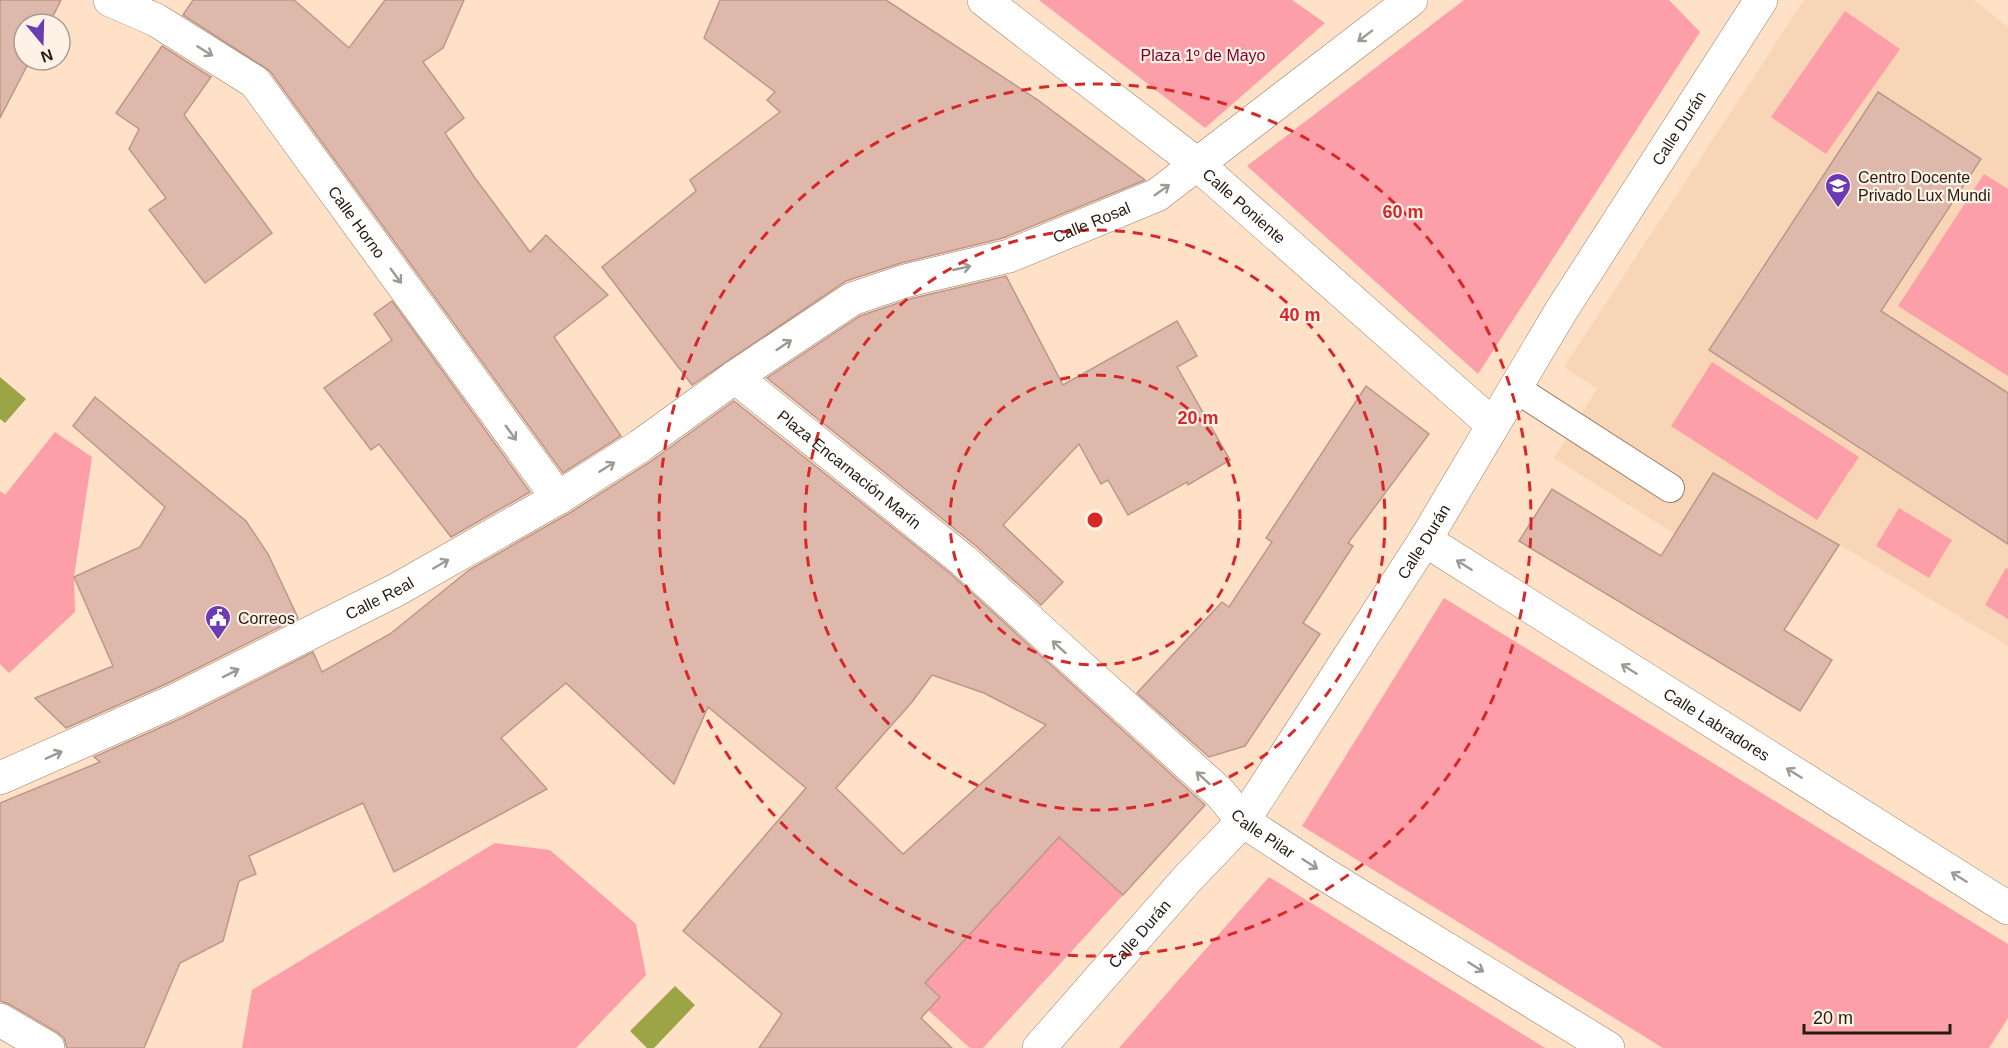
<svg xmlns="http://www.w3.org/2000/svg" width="2008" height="1048" viewBox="0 0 2008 1048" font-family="Arial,sans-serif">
<rect width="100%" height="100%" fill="#fee1c7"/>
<!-- built -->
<path fill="#f8d5b6" d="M 1804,0 L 1974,0 L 2008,27 L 2008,646 L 1840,545 L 1797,611 L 1554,458 L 1597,389 L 1564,367 Z"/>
<!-- green -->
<g fill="#fd9fa8">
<path d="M 1039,0 L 1292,0 L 1325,23 L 1205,128 Z"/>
<path d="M 1464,0 L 1669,0 L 1700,32 L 1478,374 L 1247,166 Z"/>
<path d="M 1845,11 L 1900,49 L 1826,154 L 1771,117 Z"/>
<path d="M 1984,174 L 2008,189 L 2008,376 L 1898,306 Z"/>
<path d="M 1712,362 L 1859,457 L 1817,520 L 1671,426 Z"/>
<path d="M 55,432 L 92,457 L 74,577 L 75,612 L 9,673 L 0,664 L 0,491 L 5,495 Z"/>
<path d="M 1899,508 L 1952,540 L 1929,578 L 1876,546 Z"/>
<path d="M 2006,568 L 2008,569 L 2008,619 L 1985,605 Z"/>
<path d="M 1444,598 L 2008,944 L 2008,1018 L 1989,1048 L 1663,1048 L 1302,826 Z"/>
<path d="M 1059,837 L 1123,895 L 983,1048 L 970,1048 L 928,1010 L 940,997 L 925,983 Z"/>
<path d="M 495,843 L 550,850 L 636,924 L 646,975 L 576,1048 L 242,1048 L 252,990 Z"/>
<path d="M 1269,877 L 1545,1048 L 1119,1048 Z"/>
</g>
<!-- water -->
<g fill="#9ba545">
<path d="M 0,377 L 26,399 L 5,423 L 0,419 Z"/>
<path d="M 675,986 L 695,1005 L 654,1048 L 647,1048 L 630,1031 Z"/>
</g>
<!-- building -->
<g fill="#deb8ab" stroke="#bc978b" stroke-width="1.5" fill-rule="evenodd">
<path d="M 0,0 L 61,0 L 49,24 L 24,24 L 24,60 L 30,60 L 0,118 Z"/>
<path d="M 193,0 L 294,0 L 349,48 L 385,0 L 464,0 L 443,48 L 423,62 L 464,118 L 445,133 L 475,178 L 530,252 L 546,235 L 608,295 L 554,337 L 621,436 L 563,473 L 270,71 L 183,15 Z"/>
<path d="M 720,0 L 886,0 L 1038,100 L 1145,180 L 1003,238 L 901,263 L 846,281 L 692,385 L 602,267 L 696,191 L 690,180 L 780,112 L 767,100 L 775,92 L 704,38 Z"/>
<path d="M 162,46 L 211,77 L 184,115 L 272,233 L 205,283 L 149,210 L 166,198 L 129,149 L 139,129 L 116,113 Z"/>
<path d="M 1878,92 L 1981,159 L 1881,311 L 2008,393 L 2008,544 L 1709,350 Z"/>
<path d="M 1006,276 L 1063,385 L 1177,321 L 1197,356 L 1177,367 L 1230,460 L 1188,485 L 1187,482 L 1128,515 L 1108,480 L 1101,484 L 1079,444 L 1003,525 L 1063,582 L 1041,605 L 976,546 L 767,378 L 860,316 L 910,299 Z"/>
<path d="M 392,301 L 530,492 L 451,537 L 379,444 L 371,450 L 324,388 L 392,340 L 374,314 Z"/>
<path d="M 1366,386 L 1429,434 L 1348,543 L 1353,546 L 1303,623 L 1320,634 L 1245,746 L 1209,757 L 1137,693 L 1222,602 L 1229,607 L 1272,542 L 1266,538 Z"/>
<path d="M 95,397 L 246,521 L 268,554 L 298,618 L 168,683 L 66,728 L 35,698 L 113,666 L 74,577 L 140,547 L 165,507 L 73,426 Z"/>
<path d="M 734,401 L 952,575 L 1205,805 L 1123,895 L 1059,837 L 925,983 L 940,997 L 921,1018 L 952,1048 L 759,1048 L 782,1014 L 683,931 L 806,788 L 708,707 L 674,784 L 566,683 L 501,738 L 547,789 L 394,872 L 363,803 L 249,856 L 256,874 L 239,881 L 223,941 L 180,963 L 144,1048 L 67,1048 L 64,1038 L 57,1032 L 9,1004 L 0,1001 L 0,803 L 100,762 L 94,757 L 184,717 L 313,652 L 322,672 L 390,634 L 469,570 L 568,514 L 650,462 ZM 932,675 L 984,693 L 1046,725 L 903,854 L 836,788 L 912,702 Z"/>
<path d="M 1713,473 L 1839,545 L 1784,630 L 1832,660 L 1800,711 L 1519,541 L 1552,489 L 1661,556 Z"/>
</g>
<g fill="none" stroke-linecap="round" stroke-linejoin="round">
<defs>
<path id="service" d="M 1515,388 L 1670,488"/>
<g id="minor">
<path id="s1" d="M 110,0 L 156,20 L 255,82 L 558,498"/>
<path id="s2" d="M 984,0 L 1197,164 L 1493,425"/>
<path id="s3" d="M 735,377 L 964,561 L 1220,793 L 1243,821 L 1321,872 L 1608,1048"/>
<path id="s4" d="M 1425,540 L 2008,908"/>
</g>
<g id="tertiary">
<path id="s5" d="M 0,778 L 176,700 L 396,590 L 558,498 L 640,446 L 735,377 L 852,299 L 905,281 L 1009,256 L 1157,195 L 1411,0"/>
<path d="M 0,1020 L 48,1048"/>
<path id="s6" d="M 1039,1048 L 1188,878 L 1243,821 L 1425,540 L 1561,311 L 1761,0"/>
</g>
</defs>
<!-- service casing -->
<use href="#service" stroke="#997e66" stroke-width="30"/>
<!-- minor casing -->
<use href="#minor" stroke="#997e66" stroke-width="34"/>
<!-- tertiary casing -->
<use href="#tertiary" stroke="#997e66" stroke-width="34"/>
<!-- service -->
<use href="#service" stroke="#fff" stroke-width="28"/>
<!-- minor -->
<use href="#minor" stroke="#fff" stroke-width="33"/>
<!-- tertiary -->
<use href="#tertiary" stroke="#fff" stroke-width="33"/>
</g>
<!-- one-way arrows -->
<defs><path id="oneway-shaft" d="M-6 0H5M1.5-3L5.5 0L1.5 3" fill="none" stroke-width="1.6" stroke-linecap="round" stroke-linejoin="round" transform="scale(1.5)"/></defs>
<g stroke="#9d9994">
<use href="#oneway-shaft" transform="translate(1365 36) rotate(143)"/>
<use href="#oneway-shaft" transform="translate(205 51) rotate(32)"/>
<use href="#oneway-shaft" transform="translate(1162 190) rotate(-35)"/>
<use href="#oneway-shaft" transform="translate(962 268) rotate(-13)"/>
<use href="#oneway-shaft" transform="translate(396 276) rotate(54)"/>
<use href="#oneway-shaft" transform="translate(784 345) rotate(-34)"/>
<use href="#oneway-shaft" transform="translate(511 433) rotate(54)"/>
<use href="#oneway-shaft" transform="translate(607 467) rotate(-32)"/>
<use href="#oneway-shaft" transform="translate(441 564) rotate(-30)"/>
<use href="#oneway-shaft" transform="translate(1464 565) rotate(-148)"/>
<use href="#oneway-shaft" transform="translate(1059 647) rotate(-138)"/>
<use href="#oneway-shaft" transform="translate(1629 669) rotate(-148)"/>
<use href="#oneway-shaft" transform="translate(231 673) rotate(-27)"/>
<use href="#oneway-shaft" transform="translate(54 755) rotate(-24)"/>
<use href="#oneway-shaft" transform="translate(1794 773) rotate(-148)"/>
<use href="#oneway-shaft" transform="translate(1203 778) rotate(-138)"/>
<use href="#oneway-shaft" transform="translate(1310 864) rotate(33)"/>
<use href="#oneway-shaft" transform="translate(1959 877) rotate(-148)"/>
<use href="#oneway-shaft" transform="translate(1476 967) rotate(32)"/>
</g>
<!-- distance rings -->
<g fill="none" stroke="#d62828" stroke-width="3" stroke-dasharray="10 8">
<circle cx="1095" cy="520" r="145"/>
<circle cx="1095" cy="520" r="290"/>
<circle cx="1095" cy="520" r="436"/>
</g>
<!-- icons -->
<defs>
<symbol id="school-pin" viewBox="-11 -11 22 30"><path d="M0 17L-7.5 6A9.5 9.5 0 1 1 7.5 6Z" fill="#6c3ab2" stroke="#fef2e7"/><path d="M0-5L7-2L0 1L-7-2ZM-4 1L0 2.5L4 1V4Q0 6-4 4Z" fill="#fff"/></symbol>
<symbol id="civic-pin" viewBox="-11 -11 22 30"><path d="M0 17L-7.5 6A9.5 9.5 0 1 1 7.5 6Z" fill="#6c3ab2" stroke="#fef2e7"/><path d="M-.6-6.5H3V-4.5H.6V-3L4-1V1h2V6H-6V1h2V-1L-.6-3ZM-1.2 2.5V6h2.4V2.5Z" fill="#fff"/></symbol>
</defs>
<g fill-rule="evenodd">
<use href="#school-pin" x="1823" y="171" width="30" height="40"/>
<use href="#civic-pin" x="203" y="603" width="30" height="40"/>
</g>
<g text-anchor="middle" stroke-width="4.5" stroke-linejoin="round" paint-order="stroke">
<!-- park labels -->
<g font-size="16" fill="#7e0028" stroke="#fef2e7">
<text x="1203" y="61">Plaza 1º de Mayo</text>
</g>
<!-- street labels -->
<g font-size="16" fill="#261c12" stroke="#fef2e7">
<text dy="6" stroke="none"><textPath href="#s6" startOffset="1124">Calle Durán</textPath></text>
<text dy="6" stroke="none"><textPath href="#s2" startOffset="332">Calle Poniente</textPath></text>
<text dy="6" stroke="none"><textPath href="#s5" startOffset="1232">Calle Rosal</textPath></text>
<text dy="6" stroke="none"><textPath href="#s1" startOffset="340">Calle Horno</textPath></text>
<text dy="6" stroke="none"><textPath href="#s3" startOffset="147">Plaza Encarnación Marín</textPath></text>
<text dy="6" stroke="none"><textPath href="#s6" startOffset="638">Calle Durán</textPath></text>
<text dy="6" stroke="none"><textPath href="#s5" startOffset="420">Calle Real</textPath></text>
<text dy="6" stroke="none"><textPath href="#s4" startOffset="345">Calle Labradores</textPath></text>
<text dy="6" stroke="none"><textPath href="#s3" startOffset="699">Calle Pilar</textPath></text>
<text dy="6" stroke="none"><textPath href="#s6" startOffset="152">Calle Durán</textPath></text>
</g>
<!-- poi labels -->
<g font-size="16" fill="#261c12" stroke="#fef2e7" text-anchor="start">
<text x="1858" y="183">Centro Docente<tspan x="1858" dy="18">Privado Lux Mundi</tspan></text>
<text x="238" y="624">Correos</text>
</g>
</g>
<circle cx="1095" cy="520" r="9" fill="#d62828" stroke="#fef2e7" stroke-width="3"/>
<g font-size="18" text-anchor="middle" font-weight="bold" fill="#d62828" stroke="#fef2e7" stroke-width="4.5" stroke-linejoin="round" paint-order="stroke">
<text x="1403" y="218">60 m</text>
<text x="1300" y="321">40 m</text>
<text x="1198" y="424">20 m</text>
</g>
<!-- north arrow -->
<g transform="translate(42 42) rotate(161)"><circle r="28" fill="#fef2e7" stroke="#a89c92" stroke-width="1.5"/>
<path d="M0-4.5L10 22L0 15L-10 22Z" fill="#6c3ab2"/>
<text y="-9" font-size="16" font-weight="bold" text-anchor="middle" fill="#261c12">N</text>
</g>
<!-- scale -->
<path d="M1804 1024v9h146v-9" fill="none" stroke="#261c12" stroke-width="3"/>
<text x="1813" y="1024" font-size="18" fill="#261c12" stroke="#fef2e7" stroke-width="4.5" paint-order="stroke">20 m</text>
</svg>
